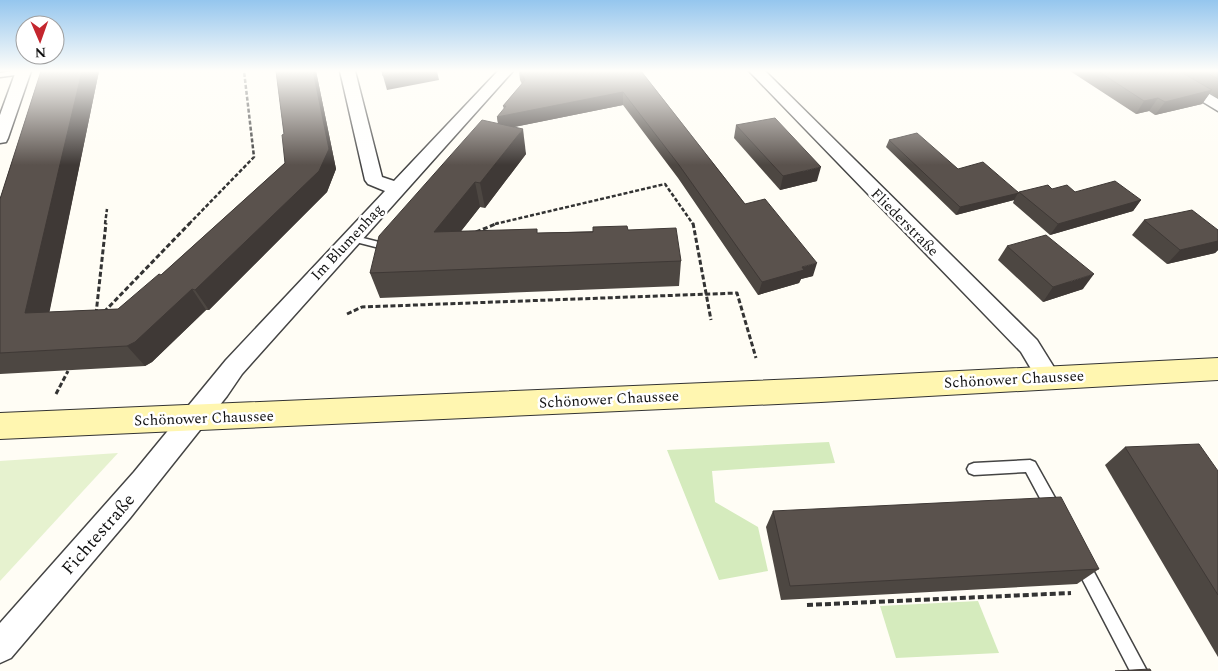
<svg xmlns="http://www.w3.org/2000/svg" width="1218" height="671" viewBox="0 0 1218 671" font-family="Spectral,serif">
<rect width="100%" height="100%" fill="#fffdf5"/>
<!-- green -->
<g fill="#d5ebbd">
<path d="M 829,442 L 835,463 L 712,471 L 715,502 L 758,527 L 768,571 L 719,580 L 667,450 Z"/>
<path d="M 978,601 L 999,653 L 896,658 L 880,606 Z"/>
</g>
<!-- pitch -->
<path fill="#e6f2cf" d="M 118,453 L 0,581 L 0,461 Z"/>
<g fill="none" stroke-linecap="round" stroke-linejoin="round">
<defs>
<g id="lane">
<path d="M 12,71 L 26,71 L 27,72 L 23,74 L 0,77 L 0,73 Z"/>
<path d="M 351,235 L 395,246 L 396,248 L 391,251 L 348,240 L 346,238 L 348,236 Z"/>
<path d="M 1030,460 L 1035,462 L 1059,505 L 1061,510 L 1059,515 L 1054,516 L 1049,515 L 1026,472 L 974,475 L 969,473 L 967,469 L 969,465 L 974,463 Z"/>
<path d="M 1082,557 L 1087,559 L 1147,671 L 1130,671 L 1077,569 L 1075,564 L 1077,559 Z"/>
</g>
<g id="street">
<path d="M 16,71 L 31,71 L 8,138 L 6,142 L 0,143 L 0,115 Z"/>
<path d="M 340,71 L 355,71 L 382,177 L 394,181 L 498,71 L 513,71 L 242,374 L 227,396 L 130,518 L 11,658 L 0,663 L 0,623 L 134,472 L 226,360 L 385,191 L 368,184 L 365,180 Z"/>
<path d="M 749,71 L 765,71 L 1037,340 L 1060,377 L 1056,384 L 1048,387 L 1040,384 L 1021,352 Z"/>
<path d="M 1152,71 L 1170,71 L 1218,99 L 1218,111 Z"/>
</g>
<path id="secondary" d="M 1218,358 L 1218,380 L 821,402 L 0,439 L 0,413 L 821,378 Z"/>
</defs>
<!-- lane casing -->
<use href="#lane" stroke="#444" stroke-width="3"/>
<!-- street casing -->
<use href="#street" stroke="#444" stroke-width="3"/>
<!-- secondary casing -->
<use href="#secondary" stroke="#333" stroke-width="2"/>
<!-- path-far2 -->
<g stroke="#333" stroke-width="2.5" stroke-dasharray="4 2" stroke-linecap="butt">
<path d="M 105,224 L 107,209"/>
<path d="M 189,224 L 254,157 L 244,71"/>
<path d="M 495,224 L 665,184 L 693,224"/>
</g>
<!-- path-far1 -->
<g stroke="#333" stroke-width="3" stroke-dasharray="5 2.5" stroke-linecap="butt">
<path d="M 693,223 L 711,320"/>
<path d="M 476,232 L 498,223"/>
<path d="M 104,312 L 190,223"/>
<path d="M 96,314 L 106,223"/>
<path d="M 347,314 L 362,307 L 737,293 L 756,358"/>
<path d="M 56,394 L 68,371"/>
</g>
<!-- path -->
<path stroke="#333" stroke-width="4" stroke-dasharray="6 3" stroke-linecap="butt" d="M 807,605 L 1071,593"/>
<!-- lane -->
<use href="#lane" fill="#fff" fill-rule="evenodd"/>
<!-- street -->
<use href="#street" fill="#fff" fill-rule="evenodd"/>
<!-- secondary -->
<use href="#secondary" fill="#fff6b0" fill-rule="evenodd"/>
</g>
<!-- wall -->
<g fill="#4d4742">
<path d="M 41,71 L 99,71 L 49,312 L 118,309 L 161,275 L 285,163 L 284,134 L 276,71 L 316,71 L 336,169 L 327,192 L 209,310 L 206,310 L 152,362 L 145,366 L 0,374 L 0,199 Z"/>
<path d="M 519,71 L 641,71 L 745,204 L 813,276 L 801,279 L 799,283 L 758,295 L 678,178 L 623,105 L 514,127 L 526,154 L 485,208 L 480,207 L 461,231 L 538,233 L 628,230 L 681,261 L 679,286 L 380,298 L 370,273 L 498,123 L 497,117 L 504,109 L 503,106 L 522,84 L 520,80 Z"/>
<path d="M 1070,71 L 1218,71 L 1218,98 L 1210,93 L 1202,104 L 1155,115 L 1149,111 L 1136,114 Z"/>
<path d="M 736,125 L 817,181 L 780,190 L 734,138 Z"/>
<path d="M 889,140 L 958,169 L 1019,192 L 1052,189 L 1141,200 L 1133,211 L 1050,235 L 1013,203 L 1014,200 L 956,215 L 886,147 Z"/>
<path d="M 1144,220 L 1218,230 L 1218,250 L 1215,253 L 1167,264 L 1132,235 Z"/>
<path d="M 1007,246 L 1083,289 L 1043,302 L 998,260 Z"/>
<path d="M 1125,447 L 1218,471 L 1218,657 L 1105,465 Z"/>
<path d="M 773,511 L 1099,569 L 1077,584 L 781,600 L 766,527 Z"/>
</g>
<!-- shaded-wall -->
<g fill="#3f3936">
<path d="M 82,71 L 99,71 L 45,334 L 25,313 Z"/>
<path d="M 313,71 L 316,71 L 336,169 L 327,192 L 209,310 L 195,290 L 329,149 Z"/>
<path d="M 410,71 L 437,71 L 439,80 L 387,90 L 383,76 Z"/>
<path d="M 1212,90 L 1202,104 L 1155,115 L 1165,102 Z"/>
<path d="M 623,92 L 623,105 L 499,130 L 497,117 Z"/>
<path d="M 1158,98 L 1149,111 L 1136,114 L 1144,101 Z"/>
<path d="M 523,129 L 526,154 L 485,208 L 480,183 Z"/>
<path d="M 821,167 L 817,181 L 780,190 L 783,176 Z"/>
<path d="M 475,182 L 480,207 L 440,258 L 434,232 Z"/>
<path d="M 1018,193 L 1014,200 L 956,215 L 960,207 Z"/>
<path d="M 1141,200 L 1133,211 L 1050,235 L 1058,224 Z"/>
<path d="M 1218,241 L 1218,250 L 1215,253 L 1167,264 L 1180,250 Z"/>
<path d="M 817,263 L 813,276 L 801,279 L 799,283 L 758,295 L 762,282 L 802,267 Z"/>
<path d="M 1094,274 L 1083,289 L 1043,302 L 1053,287 Z"/>
<path d="M 192,289 L 206,310 L 152,362 L 145,366 L 127,346 Z"/>
</g>
<!-- building -->
<g fill="#5a524d" stroke="#3f3936">
<path d="M 41,71 L 82,71 L 25,313 L 118,309 L 159,274 L 161,275 L 285,163 L 282,135 L 284,134 L 276,71 L 313,71 L 329,149 L 319,171 L 195,290 L 192,289 L 135,342 L 127,346 L 0,353 L 0,199 Z"/>
<path d="M 382,71 L 410,71 L 383,76 Z"/>
<path d="M 520,71 L 641,71 L 745,204 L 765,199 L 817,263 L 802,267 L 804,270 L 762,282 L 679,165 L 623,92 L 497,117 L 506,106 L 503,106 L 525,80 Z"/>
<path d="M 1098,71 L 1179,71 L 1212,90 L 1165,102 L 1158,98 L 1144,101 Z"/>
<path d="M 1204,71 L 1218,71 L 1218,79 Z"/>
<path d="M 775,118 L 821,167 L 783,176 L 736,125 Z"/>
<path d="M 482,120 L 523,129 L 480,183 L 475,182 L 434,232 L 537,229 L 537,233 L 593,232 L 593,227 L 627,226 L 628,230 L 676,228 L 681,261 L 370,273 L 379,236 Z"/>
<path d="M 917,133 L 958,169 L 983,162 L 1019,193 L 960,207 L 889,140 Z"/>
<path d="M 1115,181 L 1141,200 L 1058,224 L 1019,192 L 1048,185 L 1052,189 L 1067,185 L 1075,192 Z"/>
<path d="M 1192,210 L 1218,230 L 1218,241 L 1180,250 L 1144,220 Z"/>
<path d="M 1046,235 L 1094,274 L 1053,287 L 1007,246 Z"/>
<path d="M 1199,444 L 1218,471 L 1218,595 L 1125,447 Z"/>
<path d="M 1061,497 L 1099,569 L 790,586 L 773,511 Z"/>
<path d="M 1150,669 L 1151,671 L 1115,671 Z"/>
</g>
<!-- sky -->
<linearGradient id="sky" x2="0" y2="1"><stop stop-color="#95c6ee"/><stop offset="0.43" stop-color="#fffefa"/><stop offset="1" stop-color="#fffefa" stop-opacity="0"/></linearGradient>
<rect width="1218" height="165" fill="url(#sky)"/>
<g text-anchor="middle" stroke-width="5" stroke-linejoin="round" paint-order="stroke">
<!-- street labels -->
<g font-size="15" fill="#111" stroke="#fff">
<text transform="translate(905 222) rotate(45)" y="5">Fliederstraße</text>
<text transform="translate(347 242) rotate(-47)" y="5">Im Blumenhag</text>
<text transform="translate(1014 379) rotate(-3)" y="5">Schönower Chaussee</text>
<text transform="translate(609 399) rotate(-3)" y="5">Schönower Chaussee</text>
<text transform="translate(204 418) rotate(-2)" y="5">Schönower Chaussee</text>
</g>
<!-- near-street labels -->
<g font-size="18" fill="#111" stroke="#fff">
<text transform="translate(98 534) rotate(-49)" y="6">Fichtestraße</text>
</g>
</g>
<!-- north arrow -->
<g transform="translate(40 40) rotate(178)"><circle r="24" fill="#ffffff" stroke="#a0a0a0"/>
<path d="M0-4L9 19L0 12L-9 19Z" fill="#c4262e"/>
<text y="-8" font-size="14" font-weight="bold" text-anchor="middle" fill="#111111">N</text>
</g>
</svg>
